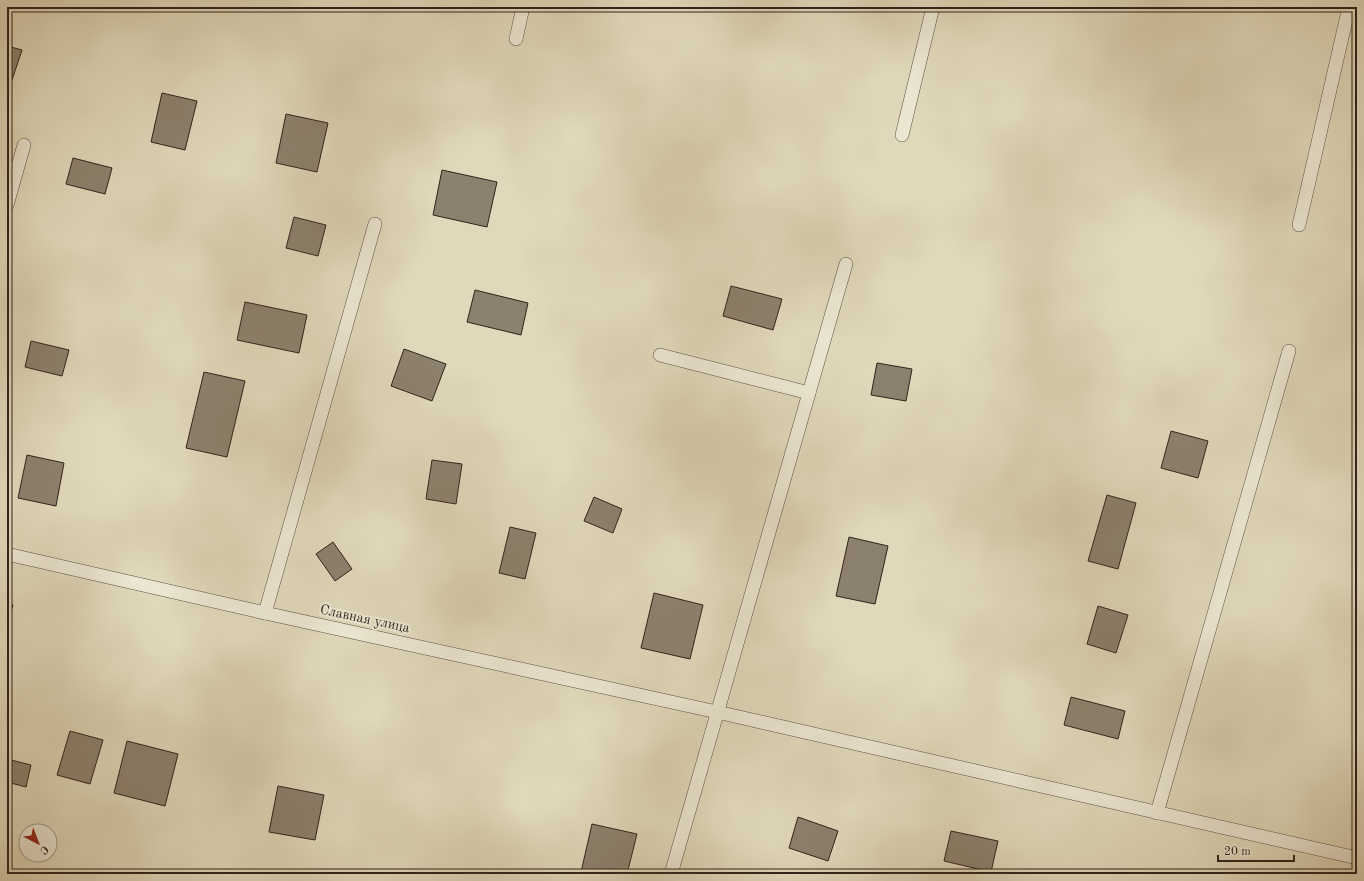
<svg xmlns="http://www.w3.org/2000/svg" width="1364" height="881" viewBox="0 0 1364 881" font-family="'Old Standard TT',serif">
<rect width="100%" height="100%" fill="#e0d8ba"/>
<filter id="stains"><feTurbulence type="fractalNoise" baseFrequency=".005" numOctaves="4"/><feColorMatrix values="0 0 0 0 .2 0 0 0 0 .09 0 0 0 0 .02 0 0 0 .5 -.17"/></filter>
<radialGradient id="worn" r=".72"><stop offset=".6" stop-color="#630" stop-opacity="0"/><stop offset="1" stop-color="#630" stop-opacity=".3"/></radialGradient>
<!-- building -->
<g fill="#8c816e" stroke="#30221c">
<path d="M 7,46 L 22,50 L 12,80 L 7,78 Z"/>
<path d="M 162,93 L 197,101 L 185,150 L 151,142 Z"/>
<path d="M 286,114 L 328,123 L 317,172 L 276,163 Z"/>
<path d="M 73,158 L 112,168 L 105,194 L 66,184 Z"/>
<path d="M 442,170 L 497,182 L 487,227 L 433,215 Z"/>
<path d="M 294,217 L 326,225 L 318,256 L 286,248 Z"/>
<path d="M 731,286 L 782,299 L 773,330 L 723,316 Z"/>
<path d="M 475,290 L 528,303 L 521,335 L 467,322 Z"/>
<path d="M 245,302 L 307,315 L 299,353 L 237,340 Z"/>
<path d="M 31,341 L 69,350 L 62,376 L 25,367 Z"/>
<path d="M 404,349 L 446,364 L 432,401 L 391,386 Z"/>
<path d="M 877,363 L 912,369 L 906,401 L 871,395 Z"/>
<path d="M 204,372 L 245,381 L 227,457 L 186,448 Z"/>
<path d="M 1171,431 L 1208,441 L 1198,478 L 1161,468 Z"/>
<path d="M 27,455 L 64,463 L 56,506 L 18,498 Z"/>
<path d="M 432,460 L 462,464 L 456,504 L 426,499 Z"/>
<path d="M 1107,495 L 1136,503 L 1118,569 L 1088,561 Z"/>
<path d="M 594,497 L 622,509 L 613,533 L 584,521 Z"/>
<path d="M 510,527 L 536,533 L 525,579 L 499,573 Z"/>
<path d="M 849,537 L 888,546 L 875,604 L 836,596 Z"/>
<path d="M 333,542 L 352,569 L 335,581 L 316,554 Z"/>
<path d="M 654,593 L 703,605 L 690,659 L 641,648 Z"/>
<path d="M 7,603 L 13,605 L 7,624 Z"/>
<path d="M 1098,606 L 1128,615 L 1116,653 L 1087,644 Z"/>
<path d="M 1071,697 L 1125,711 L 1118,739 L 1064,725 Z"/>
<path d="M 70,731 L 103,740 L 90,784 L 57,775 Z"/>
<path d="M 127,741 L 178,754 L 165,806 L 114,793 Z"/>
<path d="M 7,759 L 31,765 L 26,787 L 7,782 Z"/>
<path d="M 278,786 L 324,795 L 315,840 L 269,832 Z"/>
<path d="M 798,817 L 838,831 L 828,861 L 789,848 Z"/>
<path d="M 592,824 L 637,834 L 627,874 L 588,874 L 581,872 Z"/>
<path d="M 951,831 L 998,841 L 991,872 L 944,861 Z"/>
</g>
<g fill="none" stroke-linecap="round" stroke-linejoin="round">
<defs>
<g id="service">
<path d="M 516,39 L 523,7"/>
<path d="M 902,135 L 933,7"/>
<path d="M 7,205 L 24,145"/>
<path d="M 1299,225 L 1349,7"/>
<path d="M 660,355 L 809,393"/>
<path d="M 7,554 L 265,613 L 717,712 L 1357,858"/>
<path d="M 265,613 L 375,224"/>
<path d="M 1157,813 L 1289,351"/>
<path d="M 671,874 L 846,264"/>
</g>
</defs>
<!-- service casing -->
<use href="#service" stroke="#5c5044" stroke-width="14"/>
<!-- service -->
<use href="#service" stroke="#ebe6d2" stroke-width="13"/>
</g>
<g text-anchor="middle" stroke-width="4" stroke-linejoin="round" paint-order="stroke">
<!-- street labels -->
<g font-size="14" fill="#30221c" stroke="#ebe6d2">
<text transform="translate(365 618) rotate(12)" y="5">Славная улица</text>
</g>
</g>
<!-- margin -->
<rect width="1364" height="881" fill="none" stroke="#e0d8ba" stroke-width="24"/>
<rect x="8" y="8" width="1348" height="865" fill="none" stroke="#30221c" stroke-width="2"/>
<rect x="12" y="12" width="1340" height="857" fill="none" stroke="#30221c"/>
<!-- north arrow -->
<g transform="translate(38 843) rotate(138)"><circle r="19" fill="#ebe6d2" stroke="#a09889"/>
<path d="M0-3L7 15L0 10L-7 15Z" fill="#8f2418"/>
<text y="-6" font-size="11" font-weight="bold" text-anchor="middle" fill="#30221c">С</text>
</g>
<!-- scale -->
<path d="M1218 855v6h76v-6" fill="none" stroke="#30221c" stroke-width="2"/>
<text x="1224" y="855" font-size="12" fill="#30221c" stroke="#ebe6d2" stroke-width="3" paint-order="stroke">20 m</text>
<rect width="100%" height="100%" filter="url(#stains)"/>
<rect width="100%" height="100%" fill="url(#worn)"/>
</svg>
